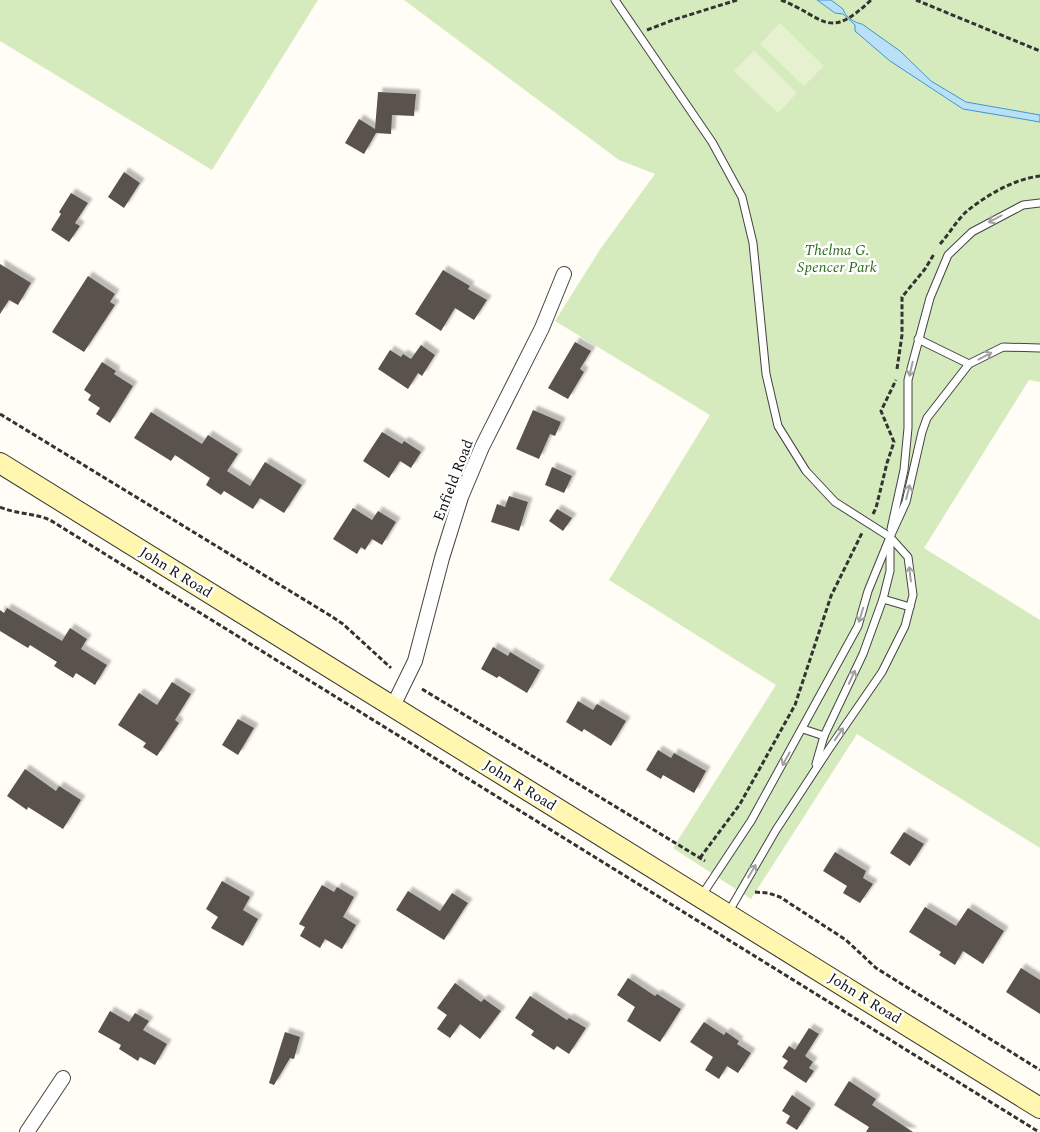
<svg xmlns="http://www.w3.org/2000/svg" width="1040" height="1132" viewBox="0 0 1040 1132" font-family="Spectral,serif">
<defs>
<filter id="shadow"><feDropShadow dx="4.5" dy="-4.5" stdDeviation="1" flood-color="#0004"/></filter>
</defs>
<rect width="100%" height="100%" fill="#fffdf5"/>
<!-- green -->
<g fill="#d5ebbd">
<path d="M 0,0 L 318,0 L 212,170 L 0,41 Z"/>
<path d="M 404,0 L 1040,0 L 1040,382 L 1029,380 L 924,548 L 1040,620 L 1040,848 L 857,734 L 751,899 L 673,848 L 776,685 L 609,580 L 710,415 L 555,321 L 601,248 L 655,174 L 619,160 Z"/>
</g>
<!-- pitch -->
<g fill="#e6f2cf">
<path d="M 780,23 L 824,66 L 804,86 L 760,44 Z"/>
<path d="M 754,50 L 797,93 L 778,113 L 734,71 Z"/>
</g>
<!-- water -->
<path fill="#b9e0f7" stroke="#3f96cf" d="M 817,0 L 831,0 L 843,9 C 845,17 855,23 862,24 L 900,51 L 931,81 L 966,102 L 1040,115 L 1040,122 L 963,109 L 890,61 L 855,31 L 855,25 L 843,14 L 835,13 Z"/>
<!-- building -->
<g fill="#5a524d" filter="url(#shadow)">
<path d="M 378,92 L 416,94 L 414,116 L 392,115 L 391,134 L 376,133 L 364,154 L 345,143 L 359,119 L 375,129 Z"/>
<path d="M 124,172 L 140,183 L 124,208 L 108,197 Z"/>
<path d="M 71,193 L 88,203 L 75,223 L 80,226 L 69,242 L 51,230 L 61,214 L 59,212 Z"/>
<path d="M 0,264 L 31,283 L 18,305 L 9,300 L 0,314 Z"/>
<path d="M 443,270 L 470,286 L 468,289 L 487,300 L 474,320 L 455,308 L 441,331 L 415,314 Z"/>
<path d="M 88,276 L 115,294 L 110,302 L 115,305 L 84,352 L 52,332 Z"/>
<path d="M 575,342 L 591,351 L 580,369 L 584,372 L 568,399 L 548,388 Z"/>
<path d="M 421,345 L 435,355 L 422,376 L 418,373 L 408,389 L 378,369 L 390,350 L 401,357 L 403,354 L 411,359 Z"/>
<path d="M 102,362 L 116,371 L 114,374 L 133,386 L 110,423 L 96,414 L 100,408 L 88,400 L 91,395 L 84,390 Z"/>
<path d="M 533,410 L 561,422 L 555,436 L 550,434 L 539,459 L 516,449 Z"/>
<path d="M 151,412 L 202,444 L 208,435 L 238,454 L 227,471 L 250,486 L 265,462 L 302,485 L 284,513 L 260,498 L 253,509 L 224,491 L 221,495 L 206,485 L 210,478 L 175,455 L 171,461 L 134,438 Z"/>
<path d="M 382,432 L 402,444 L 404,441 L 421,452 L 411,468 L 400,461 L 389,478 L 363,461 Z"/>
<path d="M 552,467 L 572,476 L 564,493 L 545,485 Z"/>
<path d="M 509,496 L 528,502 L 519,531 L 491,522 L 497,504 L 505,507 Z"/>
<path d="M 353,508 L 372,520 L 378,511 L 396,522 L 382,545 L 372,539 L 365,550 L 361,547 L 357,554 L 333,539 Z"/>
<path d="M 557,509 L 572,518 L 563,531 L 549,521 Z"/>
<path d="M 7,608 L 62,641 L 70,628 L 87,639 L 81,649 L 107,665 L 95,685 L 76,673 L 73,678 L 54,666 L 57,662 L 30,645 L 28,648 L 0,631 L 0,610 L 4,613 Z"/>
<path d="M 493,647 L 508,656 L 510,652 L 540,670 L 527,693 L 499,676 L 497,678 L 481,669 Z"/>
<path d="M 172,682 L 191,694 L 175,720 L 179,723 L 157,756 L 143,747 L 146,743 L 118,725 L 139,693 L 157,705 Z"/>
<path d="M 578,701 L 593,710 L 597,704 L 626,721 L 611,746 L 584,729 L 582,732 L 566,722 Z"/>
<path d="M 238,719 L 254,728 L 238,755 L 222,745 Z"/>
<path d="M 658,750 L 671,758 L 674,753 L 706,771 L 694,793 L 663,775 L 661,779 L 646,770 Z"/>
<path d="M 25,769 L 56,791 L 59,786 L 81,800 L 63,829 L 28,807 L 27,810 L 7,796 Z"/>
<path d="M 904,832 L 924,844 L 910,866 L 890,853 Z"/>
<path d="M 835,852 L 866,871 L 863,878 L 873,884 L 860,903 L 843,893 L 847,886 L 823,871 Z"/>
<path d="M 222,881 L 250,897 L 243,910 L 258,919 L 243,946 L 211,928 L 218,917 L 206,909 Z"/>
<path d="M 322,885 L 334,892 L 337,887 L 354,897 L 343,917 L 356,925 L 342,949 L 325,939 L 320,948 L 300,936 L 305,927 L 299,924 Z"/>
<path d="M 408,891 L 440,911 L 452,893 L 468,903 L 444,940 L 396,910 Z"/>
<path d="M 925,907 L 956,926 L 968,908 L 1004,931 L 983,964 L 963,951 L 955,965 L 939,955 L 941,952 L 909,932 Z"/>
<path d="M 1021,968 L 1040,980 L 1040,1014 L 1006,992 Z"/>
<path d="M 628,978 L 655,996 L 657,994 L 681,1009 L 660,1042 L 627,1021 L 635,1007 L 617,995 Z"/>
<path d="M 455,983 L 481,1002 L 484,999 L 501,1011 L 480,1039 L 460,1024 L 450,1038 L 437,1029 L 447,1015 L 437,1008 Z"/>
<path d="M 530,996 L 567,1020 L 569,1018 L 586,1028 L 569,1054 L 557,1046 L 554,1050 L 531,1035 L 534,1031 L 515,1018 Z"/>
<path d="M 110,1011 L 129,1022 L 135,1013 L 149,1021 L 143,1030 L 167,1044 L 155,1065 L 140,1057 L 138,1061 L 119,1049 L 121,1045 L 98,1032 Z"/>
<path d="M 704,1022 L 724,1035 L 726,1032 L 739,1041 L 737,1044 L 751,1053 L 738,1073 L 727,1066 L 719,1079 L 705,1070 L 713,1057 L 690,1042 Z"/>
<path d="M 809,1028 L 819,1034 L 805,1056 L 813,1062 L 809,1068 L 814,1071 L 806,1083 L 783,1068 L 788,1061 L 782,1057 L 789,1046 L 795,1050 Z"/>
<path d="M 285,1032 L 300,1037 L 294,1059 L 290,1058 L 274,1085 L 269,1083 Z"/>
<path d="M 849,1081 L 876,1099 L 872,1105 L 913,1132 L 866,1132 L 869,1127 L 834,1105 Z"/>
<path d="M 792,1095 L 811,1108 L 797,1130 L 786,1123 L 790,1116 L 782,1111 Z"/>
</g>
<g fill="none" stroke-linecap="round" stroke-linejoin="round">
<defs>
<g id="service">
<path d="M 615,0 L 712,142 L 742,197 L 753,243 L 766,374 L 778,426 L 806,471 L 835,502 L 890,537 L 908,557 L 913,595 L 905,626 L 882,672 L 829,749 L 776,830 L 728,913"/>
<path d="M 918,339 L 969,364"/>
<path d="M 891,529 L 904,470 L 908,428 L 908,380 L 930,298 L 948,255 L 972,232 L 1023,205 L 1040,203"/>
<path d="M 883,599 L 910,607"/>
<path d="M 803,729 L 824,736"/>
<path d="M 816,764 L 824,736 L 863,654 L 883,599 L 890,571 L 890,542"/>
<path d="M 702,895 L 751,821 L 858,626 L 868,591 L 890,537 L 906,502 L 922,432 L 927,418 L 969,364 L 1003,347 L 1040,348"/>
</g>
<g id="minor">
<path d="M 393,706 L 415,661 L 442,558 L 461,497 L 482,447 L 542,328 L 564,274"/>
<path d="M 27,1132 L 63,1078"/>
</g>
<path id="secondary" d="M 0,463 L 1040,1108"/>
</defs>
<!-- service casing -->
<use href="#service" stroke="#444" stroke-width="9"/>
<!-- minor casing -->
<use href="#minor" stroke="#444" stroke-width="16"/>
<!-- secondary casing -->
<use href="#secondary" stroke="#333" stroke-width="22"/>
<!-- path -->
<g stroke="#333" stroke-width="3" stroke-dasharray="5 2.5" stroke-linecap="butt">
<path d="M 781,0 C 825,17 827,42 871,0"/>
<path d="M 916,0 L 1040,51"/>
<path d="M 647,30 L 673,20 L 737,0"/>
<path d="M 940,244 C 949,234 957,220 967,211 C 987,195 1014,179 1040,176"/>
<path d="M 897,369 L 902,335 L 902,297 L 925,269 L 934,254"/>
<path d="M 0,414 L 331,616 L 343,624 L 391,668"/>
<path d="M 0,507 C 16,514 34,513 50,520 L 1039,1132"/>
<path d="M 873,514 L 876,508 L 887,463 L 894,442 L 881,411 L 896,380"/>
<path d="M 422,689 L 705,861"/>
<path d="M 700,858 L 740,804 L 795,705 L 831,596 L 862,533"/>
<path d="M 755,892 L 768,893 L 780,897 L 846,940 L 876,968 L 1040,1070"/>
</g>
<!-- service -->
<use href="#service" stroke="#fff" stroke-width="7"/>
<!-- minor -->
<use href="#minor" stroke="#fff" stroke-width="14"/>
<!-- secondary -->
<use href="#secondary" stroke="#fff6b0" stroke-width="20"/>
</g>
<!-- one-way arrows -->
<defs><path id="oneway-shaft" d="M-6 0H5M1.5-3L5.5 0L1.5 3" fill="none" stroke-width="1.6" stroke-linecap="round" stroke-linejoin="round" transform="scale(1.25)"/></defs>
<g stroke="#a0a0a0">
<use href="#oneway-shaft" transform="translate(995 219) rotate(152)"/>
<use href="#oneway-shaft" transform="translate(985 356) rotate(-28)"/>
<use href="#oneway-shaft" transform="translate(911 369) rotate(103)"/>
<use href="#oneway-shaft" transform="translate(908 492) rotate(-76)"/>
<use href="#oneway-shaft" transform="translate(910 574) rotate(-97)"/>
<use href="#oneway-shaft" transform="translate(861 615) rotate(107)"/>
<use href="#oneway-shaft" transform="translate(852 677) rotate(-65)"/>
<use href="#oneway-shaft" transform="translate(839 734) rotate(-55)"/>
<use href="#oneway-shaft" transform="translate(786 759) rotate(119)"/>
<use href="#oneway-shaft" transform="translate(752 871) rotate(-59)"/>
</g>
<g text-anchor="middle" stroke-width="5" stroke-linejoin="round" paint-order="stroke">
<!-- park labels -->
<g font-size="15" font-style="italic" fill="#2f6b1f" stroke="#fff">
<text x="837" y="255">Thelma G.<tspan x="837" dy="17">Spencer Park</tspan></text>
</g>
<!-- street labels -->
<g font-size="15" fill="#111" stroke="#fff">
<text transform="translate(453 480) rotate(-69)" y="5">Enfield Road</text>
<text transform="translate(176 572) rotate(32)" y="5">John R Road</text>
<text transform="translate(520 785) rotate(32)" y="5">John R Road</text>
<text transform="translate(865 998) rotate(32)" y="5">John R Road</text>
</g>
</g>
</svg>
